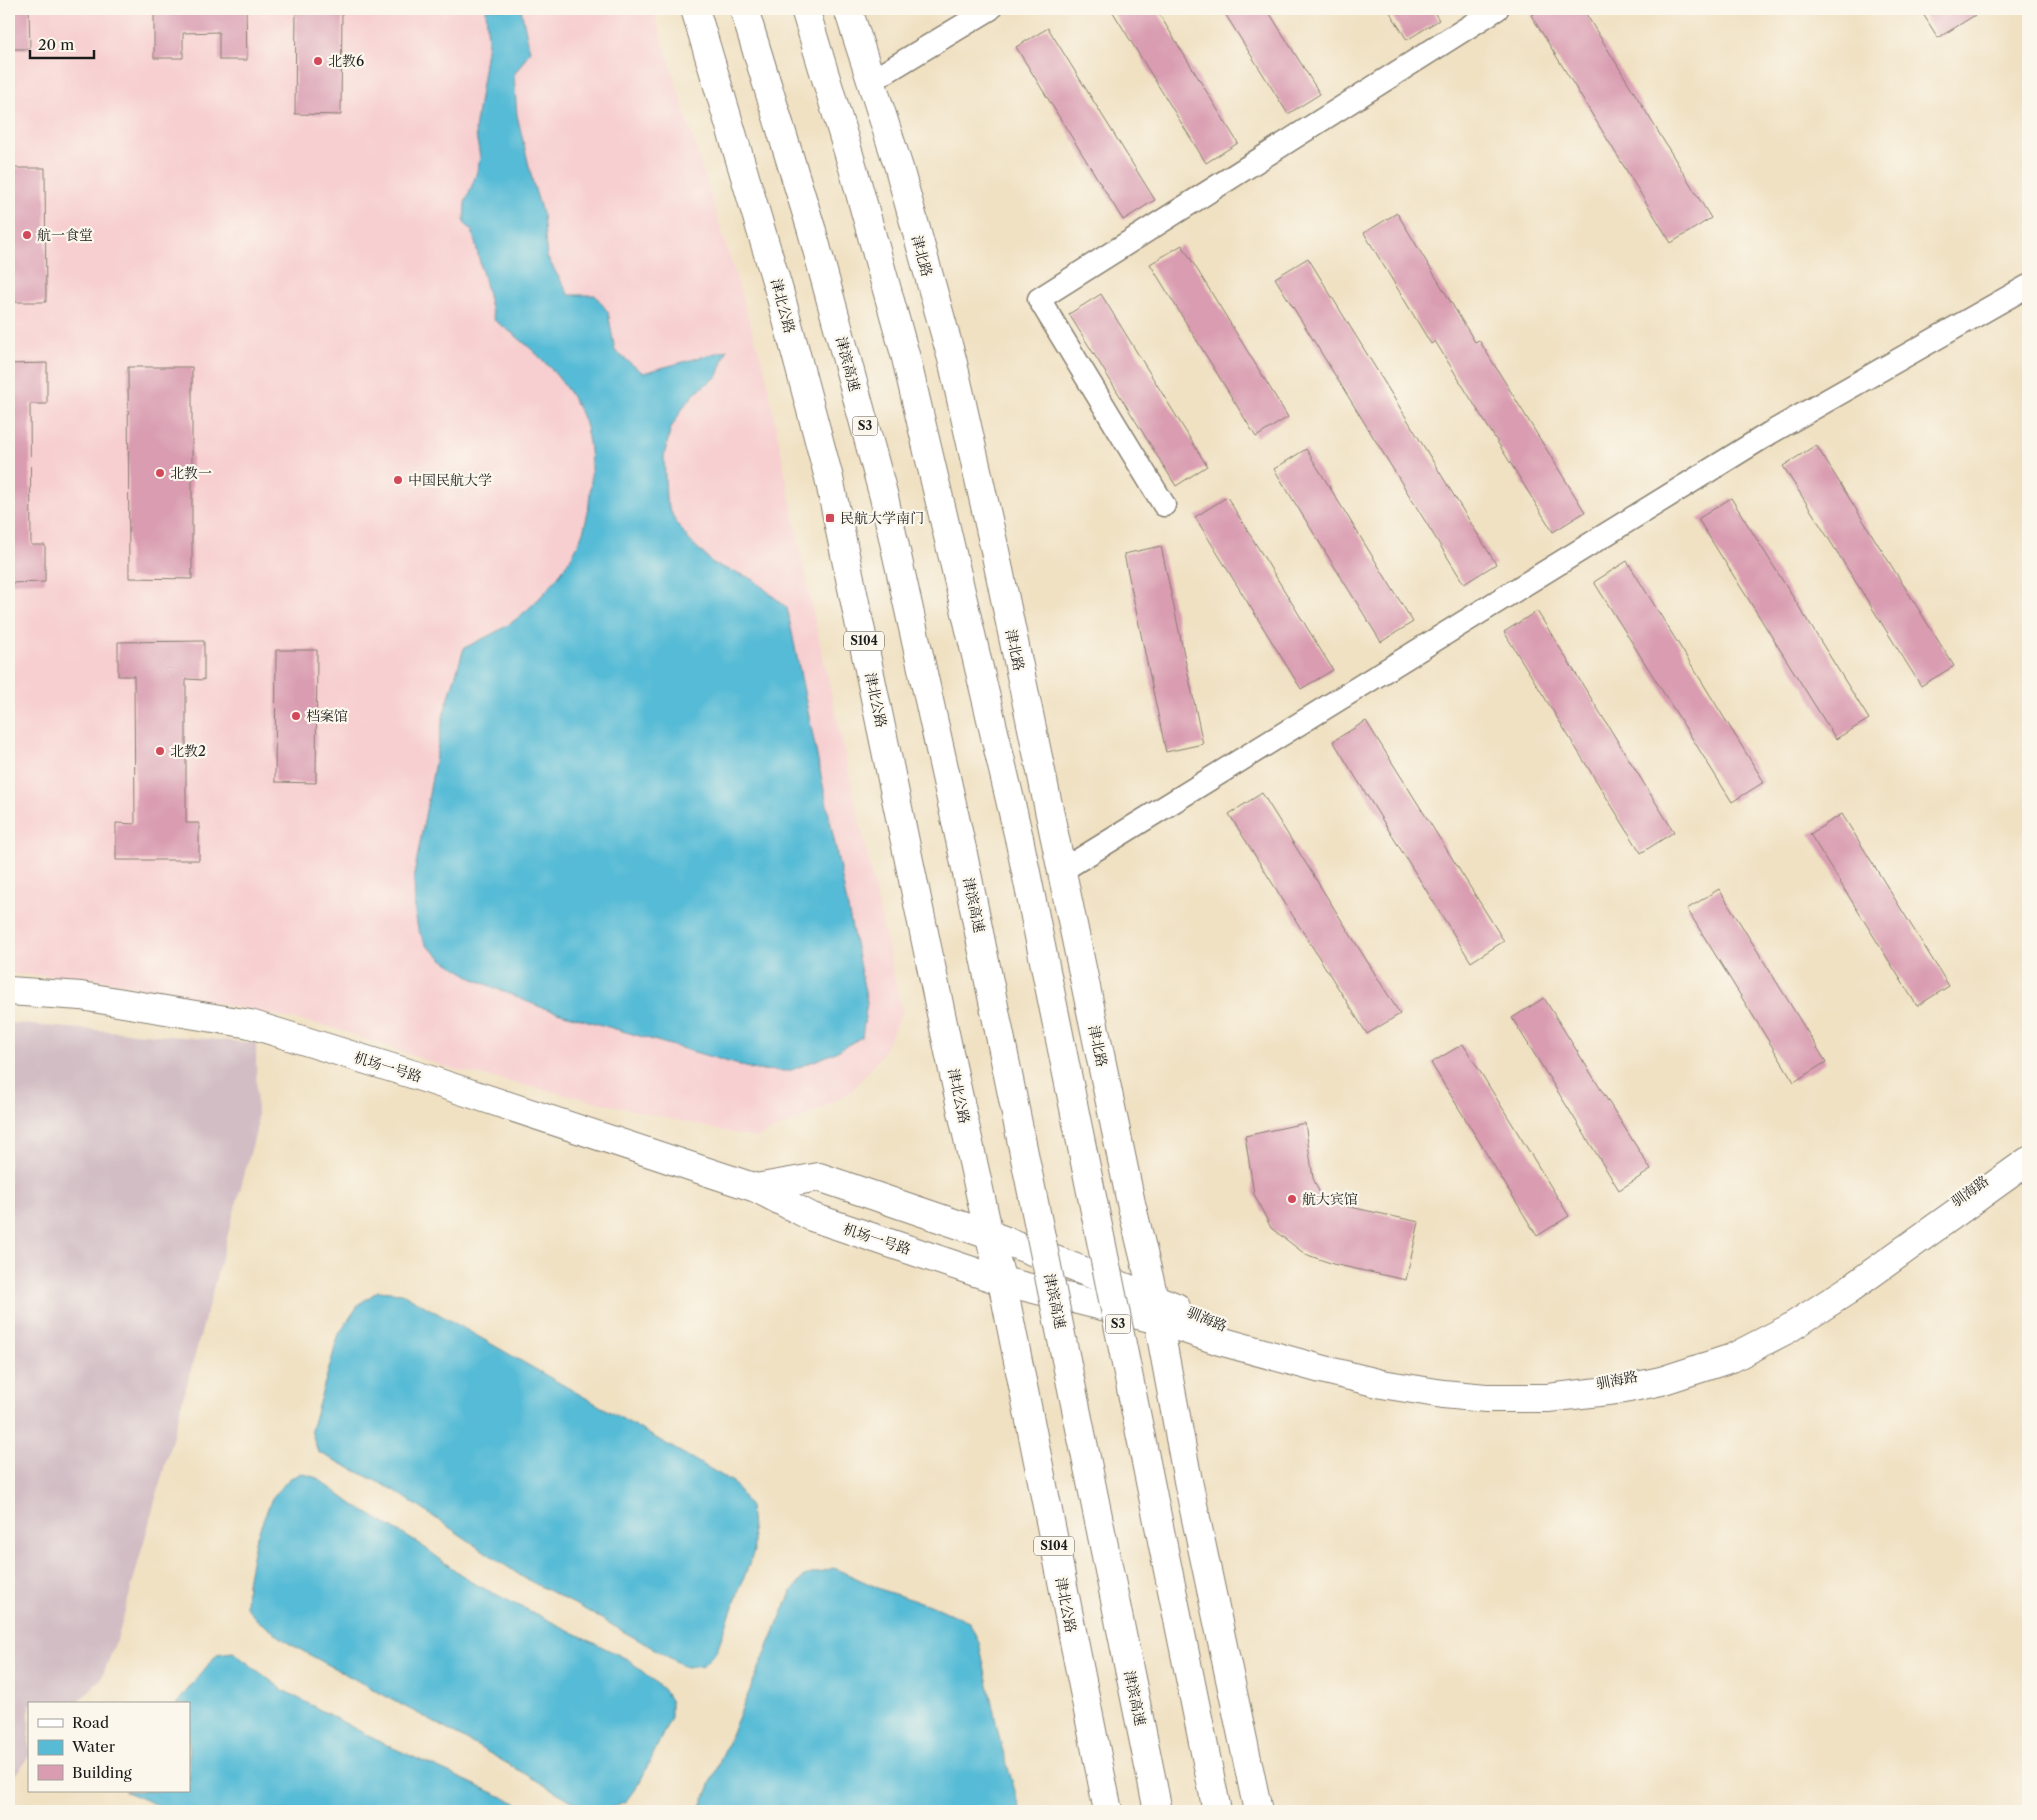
<svg xmlns="http://www.w3.org/2000/svg" width="2037" height="1820" viewBox="0 0 2037 1820" font-family="'Libre Caslon Text','Noto Serif SC',serif">
<rect width="100%" height="100%" fill="#fbf7ec"/>
<filter id="ink" filterUnits="userSpaceOnUse"><feTurbulence type="fractalNoise" baseFrequency=".02" numOctaves="2"/><feDisplacementMap in="SourceGraphic" scale="10" xChannelSelector="R" yChannelSelector="G"/><feConvolveMatrix kernelMatrix="1 2 1 2 8 2 1 2 1" color-interpolation-filters="sRGB"/></filter>
<filter id="wash" filterUnits="userSpaceOnUse"><feTurbulence type="fractalNoise" baseFrequency=".0096" numOctaves="4" result="noise"/><feDisplacementMap in="SourceGraphic" scale="20" xChannelSelector="R" yChannelSelector="G"/><feGaussianBlur stdDeviation="1.12" result="paint"/><feColorMatrix in="noise" values="0 0 0 0 0 0 0 0 0 0 0 0 0 0 0 0 0 1.4 0 .05"/><feComposite in="paint" operator="in"/></filter>
<g filter="url(#wash)">
<rect width="100%" height="100%" fill="#f0e1c3"/>
<!-- built -->
<path fill="#f7cfd0" d="M 9,9 L 653,9 L 765,371 L 808,589 L 902,1012 L 882,1054 L 852,1091 L 803,1118 L 755,1138 L 445,1067 L 331,1027 L 92,978 L 9,974 Z"/>
<!-- industrial -->
<path fill="#d2bdc5" d="M 9,1023 L 256,1043 L 257,1128 L 118,1637 L 101,1679 L 76,1704 L 29,1704 L 29,1756 L 9,1783 Z"/>
<!-- water -->
<g fill="#57bbd6" stroke="#3a6c79">
<path d="M 486,9 L 521,9 L 530,51 L 514,75 L 517,115 L 533,183 L 543,216 L 547,257 L 569,295 L 595,295 L 608,312 L 615,351 L 643,373 L 727,350 L 718,376 L 697,391 L 684,406 L 671,428 L 664,456 L 666,499 L 674,519 L 689,540 L 714,564 L 753,579 L 787,608 L 867,1002 L 862,1037 L 832,1054 L 789,1071 L 756,1070 L 540,1007 L 476,980 L 445,961 L 426,945 L 418,929 L 415,912 L 414,875 L 444,713 L 464,648 C 480,640 496,633 511,623 C 540,602 576,561 585,525 C 589,510 590,495 591,480 C 592,461 589,430 581,413 C 561,373 530,345 494,320 L 472,230 L 464,223 L 465,203 L 476,175 L 480,157 L 475,130 L 488,43 Z"/>
<path d="M 378,1291 L 402,1293 L 733,1482 L 750,1507 L 754,1551 L 716,1652 L 703,1665 L 686,1667 L 584,1609 L 524,1578 L 394,1490 L 318,1452 L 311,1430 L 339,1334 L 359,1304 Z"/>
<path d="M 301,1473 L 317,1478 L 352,1504 L 421,1545 L 471,1582 L 629,1660 L 663,1689 L 671,1702 L 671,1717 L 640,1782 L 626,1801 L 608,1809 L 591,1810 L 572,1801 L 470,1742 L 290,1644 L 257,1620 L 246,1607 L 247,1583 L 255,1541 L 272,1498 L 289,1479 Z"/>
<path d="M 834,1568 L 885,1591 L 936,1607 L 969,1622 L 979,1642 L 1000,1741 L 1021,1811 L 699,1811 L 791,1592 L 804,1576 Z"/>
<path d="M 233,1652 L 283,1690 L 382,1743 L 534,1811 L 171,1811 L 124,1791 L 189,1791 L 189,1704 L 176,1704 L 217,1654 Z"/>
</g>
<g id="blocks">
<!-- building -->
<g fill="#d99cb1">
<path d="M 9,9 L 29,9 L 30,49 L 9,49 Z"/>
<path d="M 154,9 L 246,9 L 247,60 L 219,60 L 219,32 L 183,33 L 183,58 L 154,58 Z"/>
<path d="M 296,9 L 342,9 L 341,115 L 295,114 Z"/>
<path d="M 1111,9 L 1156,9 L 1238,143 L 1206,163 Z"/>
<path d="M 1222,9 L 1267,9 L 1320,94 L 1288,114 Z"/>
<path d="M 1388,9 L 1432,9 L 1439,20 L 1407,40 Z"/>
<path d="M 1541,9 L 1583,9 L 1711,218 L 1671,243 L 1531,15 Z"/>
<path d="M 1920,9 L 1985,9 L 1938,38 Z"/>
<path d="M 1048,28 L 1155,200 L 1123,220 L 1016,47 Z"/>
<path d="M 9,168 L 45,168 L 46,302 L 9,302 Z"/>
<path d="M 1397,213 L 1475,342 L 1479,340 L 1585,512 L 1553,532 L 1435,341 L 1431,344 L 1364,233 Z"/>
<path d="M 1182,245 L 1288,417 L 1256,437 L 1150,264 Z"/>
<path d="M 1308,258 L 1496,564 L 1464,584 L 1275,278 Z"/>
<path d="M 1101,294 L 1207,466 L 1176,486 L 1069,314 Z"/>
<path d="M 47,363 L 47,404 L 30,404 L 31,545 L 45,545 L 45,582 L 9,583 L 9,364 Z"/>
<path d="M 128,367 L 192,367 L 192,579 L 129,578 Z"/>
<path d="M 1816,445 L 1954,666 L 1921,686 L 1783,466 Z"/>
<path d="M 1306,449 L 1413,622 L 1381,642 L 1274,469 Z"/>
<path d="M 1227,497 L 1333,670 L 1301,689 L 1195,517 Z"/>
<path d="M 1731,498 L 1869,719 L 1836,739 L 1698,519 Z"/>
<path d="M 1161,546 L 1203,744 L 1166,752 L 1124,554 Z"/>
<path d="M 1627,561 L 1764,782 L 1732,802 L 1594,582 Z"/>
<path d="M 1537,611 L 1674,832 L 1641,853 L 1504,632 Z"/>
<path d="M 204,641 L 204,680 L 186,679 L 186,823 L 199,823 L 199,860 L 116,860 L 116,823 L 135,824 L 134,676 L 118,676 L 118,642 Z"/>
<path d="M 276,650 L 317,650 L 316,783 L 275,782 Z"/>
<path d="M 1366,721 L 1504,941 L 1471,962 L 1333,741 Z"/>
<path d="M 1262,793 L 1400,1014 L 1367,1034 L 1229,814 Z"/>
<path d="M 1842,814 L 1949,986 L 1917,1006 L 1810,834 Z"/>
<path d="M 1719,889 L 1826,1062 L 1794,1082 L 1687,909 Z"/>
<path d="M 1544,998 L 1651,1170 L 1619,1190 L 1512,1018 Z"/>
<path d="M 1463,1044 L 1569,1216 L 1537,1236 L 1431,1063 Z"/>
<path d="M 1305,1123 L 1313,1178 L 1321,1196 L 1332,1203 L 1419,1222 L 1406,1280 L 1333,1264 L 1305,1254 L 1271,1228 L 1254,1194 L 1245,1136 Z"/>
</g>
</g>
</g>
<g filter="url(#ink)">
<use href="#blocks" fill-opacity="0" stroke="#867e70" stroke-width="1"/>
<g fill="none" stroke-linecap="round" stroke-linejoin="round">
<defs>
<g id="minor">
<path d="M 871,81 L 990,9"/>
<path d="M 1164,505 L 1039,299 L 1497,9"/>
<path d="M 1061,871 L 1770,433 L 2028,286"/>
</g>
<path id="tertiary" d="M 848,9 L 899,168 L 952,359 L 994,546 L 1131,1203 L 1154,1298"/>
<g id="secondary">
<path d="M 9,991 L 81,996 L 250,1024 L 415,1075 L 756,1188 L 812,1217 L 1002,1281 L 1158,1320 L 1220,1341 L 1321,1369 L 1382,1384 L 1443,1394 L 1486,1398 L 1548,1398 L 1624,1389 L 1661,1381 L 1732,1358 L 1788,1329 L 1847,1291 L 2028,1161"/>
<path d="M 756,1188 L 819,1177 L 1001,1239 L 1176,1307"/>
</g>
<g id="primary">
<path d="M 695,9 L 780,294 L 829,478 L 949,1052 L 989,1235 L 1002,1281 L 1108,1811"/>
<path d="M 1154,1298 L 1188,1481 L 1258,1811"/>
</g>
<g id="motorway">
<path d="M 744,9 L 812,231 L 884,497 L 962,849"/>
<path d="M 805,9 L 853,168 L 906,358 L 1019,838"/>
</g>
</defs>
<!-- minor casing -->
<use href="#minor" stroke="#867e70" stroke-width="25"/>
<!-- tertiary casing -->
<use href="#tertiary" stroke="#867e70" stroke-width="30"/>
<!-- secondary casing -->
<use href="#secondary" stroke="#867e70" stroke-width="30"/>
<!-- primary casing -->
<use href="#primary" stroke="#867e70" stroke-width="30"/>
<!-- motorway casing -->
<use href="#motorway" stroke="#867e70" stroke-width="30"/>
<!-- minor -->
<use href="#minor" stroke="#fff" stroke-width="22"/>
<!-- tertiary -->
<use href="#tertiary" stroke="#fff" stroke-width="28"/>
<!-- secondary -->
<use href="#secondary" stroke="#fff" stroke-width="28"/>
<!-- primary -->
<use href="#primary" stroke="#fff" stroke-width="28"/>
<!-- motorway -->
<use href="#motorway" stroke="#fff" stroke-width="28"/>
<defs>
<g id="motorway-bridge">
<path d="M 1019,838 L 1217,1811"/>
<path d="M 962,849 L 1158,1811"/>
</g>
</defs>
<!-- motorway-bridge casing -->
<use href="#motorway-bridge" stroke="#867e70" stroke-width="30" stroke-linecap="butt"/>
<!-- motorway-bridge -->
<use href="#motorway-bridge" stroke="#fff" stroke-width="28"/>
</g>
</g>
<!-- markers -->
<g fill="#d1495b" stroke="#fbf7ec" stroke-width="2">
<circle cx="318" cy="61" r="5"/>
<circle cx="27" cy="235" r="5"/>
<circle cx="160" cy="473" r="5"/>
<circle cx="398" cy="480" r="5"/>
<rect x="825" y="513" width="10" height="10" rx="2.5"/>
<circle cx="296" cy="716" r="5"/>
<circle cx="160" cy="751" r="5"/>
<circle cx="1292" cy="1199" r="5"/>
</g>
<g text-anchor="middle" stroke-width="4.5" stroke-linejoin="round" paint-order="stroke">
<!-- shield labels -->
<g fill="#fbf7ec" stroke="#5f5e5a" stroke-width="1">
<rect x="852.5" y="416.5" width="25" height="19" rx="4"/>
<rect x="844" y="631.5" width="40" height="19" rx="4"/>
<rect x="1105.5" y="1314.5" width="25" height="19" rx="4"/>
<rect x="1034" y="1536.5" width="40" height="19" rx="4"/>
</g>
<g font-size="12" font-weight="bold" fill="#1c1c1c">
<text x="865" y="430">S3</text>
<text x="864" y="645">S104</text>
<text x="1118" y="1328">S3</text>
<text x="1054" y="1550">S104</text>
</g>
<!-- poi labels -->
<g font-size="14" fill="#1c1c1c" stroke="#fbf7ec" text-anchor="start">
<text x="328" y="66">北教6</text>
<text x="37" y="240">航一食堂</text>
<text x="170" y="478">北教一</text>
<text x="408" y="485">中国民航大学</text>
<text x="840" y="523">民航大学南门</text>
<text x="306" y="721">档案馆</text>
<text x="170" y="756">北教2</text>
<text x="1302" y="1204">航大宾馆</text>
</g>
<!-- street labels -->
<g font-size="14" fill="#1c1c1c" stroke="#fbf7ec">
<text transform="translate(922 256) rotate(75)" y="5">津北路</text>
<text transform="translate(783 306) rotate(75)" y="5">津北公路</text>
<text transform="translate(848 364) rotate(75)" y="5">津滨高速</text>
<text transform="translate(1015 650) rotate(78)" y="5">津北路</text>
<text transform="translate(876 700) rotate(78)" y="5">津北公路</text>
<text transform="translate(974 905) rotate(78)" y="5">津滨高速</text>
<text transform="translate(1098 1046) rotate(78)" y="5">津北路</text>
<text transform="translate(388 1067) rotate(17)" y="5">机场一号路</text>
<text transform="translate(959 1096) rotate(78)" y="5">津北公路</text>
<text transform="translate(1970 1191) rotate(-36)" y="5">驯海路</text>
<text transform="translate(877 1239) rotate(18)" y="5">机场一号路</text>
<text transform="translate(1055 1301) rotate(78)" y="5">津滨高速</text>
<text transform="translate(1207 1319) rotate(22)" y="5">驯海路</text>
<text transform="translate(1617 1380) rotate(-11)" y="5">驯海路</text>
<text transform="translate(1066 1605) rotate(79)" y="5">津北公路</text>
<text transform="translate(1135 1698) rotate(78)" y="5">津滨高速</text>
</g>
</g>
<!-- margin -->
<rect width="2037" height="1820" fill="none" stroke="#fbf7ec" stroke-width="30"/>
<!-- legend -->
<rect x="28" y="1702" width="162" height="90" fill="#fbf7ec" stroke="#a29f99"/>
<rect x="38" y="1719" width="25" height="8" fill="#ffffff" stroke="#a29f99"/>
<text x="72" y="1728" font-size="15" fill="#1c1c1c">Road</text>
<rect x="38" y="1740" width="25" height="15" fill="#57bbd6" stroke="#a29f99"/>
<text x="72" y="1752" font-size="15" fill="#1c1c1c">Water</text>
<rect x="38" y="1765" width="25" height="15" fill="#d99cb1" stroke="#a29f99"/>
<text x="72" y="1778" font-size="15" fill="#1c1c1c">Building</text>
<!-- scale -->
<path d="M30 50v8h64v-8" fill="none" stroke="#1c1c1c" stroke-width="2.5"/>
<text x="38" y="50" font-size="15" fill="#1c1c1c" stroke="#fbf7ec" stroke-width="4" paint-order="stroke">20 m</text>
</svg>
